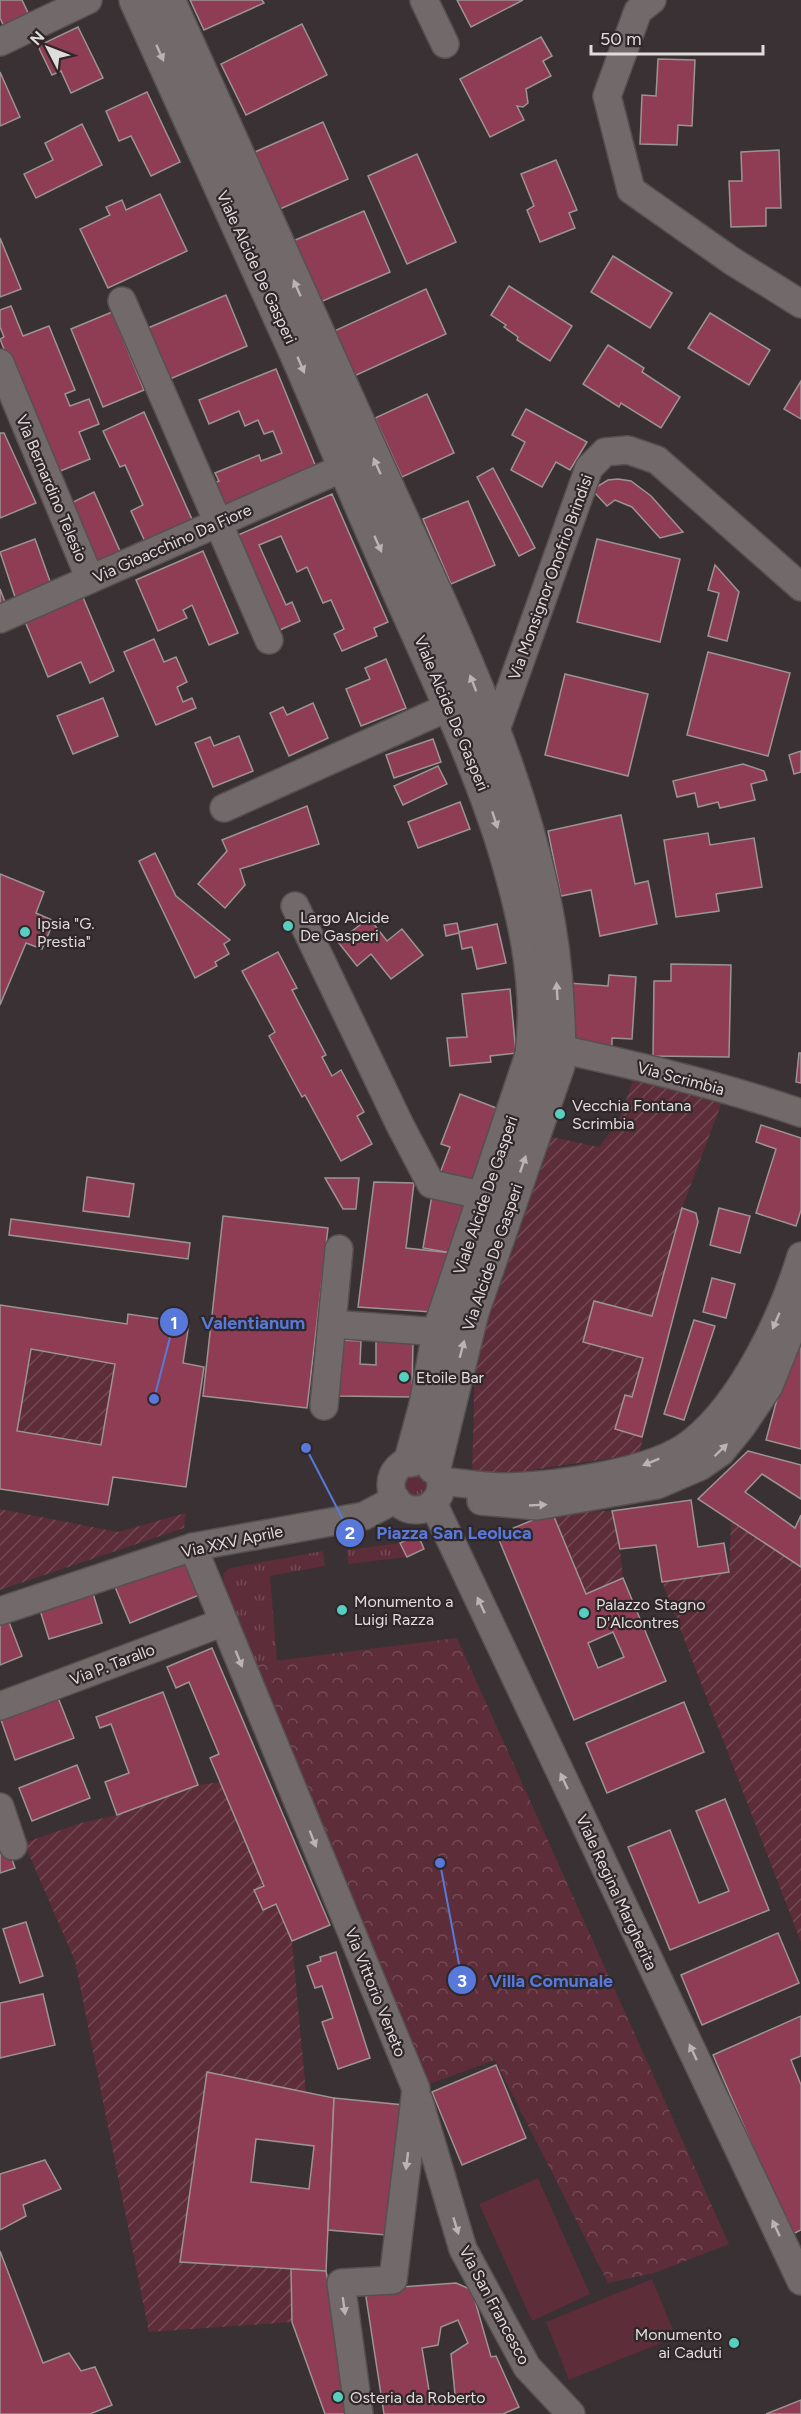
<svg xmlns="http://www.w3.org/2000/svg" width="801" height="2414" viewBox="0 0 801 2414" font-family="Figtree,sans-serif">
<defs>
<pattern id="grass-tufts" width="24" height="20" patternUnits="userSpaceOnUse" patternTransform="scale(1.5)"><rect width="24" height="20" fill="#5d2d39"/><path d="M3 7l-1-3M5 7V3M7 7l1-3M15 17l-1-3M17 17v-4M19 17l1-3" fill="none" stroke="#744b55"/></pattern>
<pattern id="park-crowns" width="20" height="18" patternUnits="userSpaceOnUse" patternTransform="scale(1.5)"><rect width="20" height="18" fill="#5d2d39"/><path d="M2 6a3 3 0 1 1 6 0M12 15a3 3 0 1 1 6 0" fill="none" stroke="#744b55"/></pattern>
<pattern id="garden-furrows" width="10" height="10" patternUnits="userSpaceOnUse" patternTransform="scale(1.5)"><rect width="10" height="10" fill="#5d2d39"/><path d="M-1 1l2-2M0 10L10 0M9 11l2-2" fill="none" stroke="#744b55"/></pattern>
</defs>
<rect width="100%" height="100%" fill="#393133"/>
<!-- grass -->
<g fill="url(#grass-tufts)">
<path d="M 404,1463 L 439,1473 L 426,1508 C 396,1514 380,1483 404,1463 Z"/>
<path d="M 400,1543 L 407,1557 L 348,1564 L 347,1550 Z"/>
<path d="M 323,1551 L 325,1566 L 270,1576 L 277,1661 L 253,1664 L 224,1583 L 223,1574 L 230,1568 Z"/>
</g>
<!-- park -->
<path fill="url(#park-crowns)" d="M 457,1638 L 729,2244 L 654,2273 L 608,2283 L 495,2060 L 416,2089 L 242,1665 Z"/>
<!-- garden -->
<g fill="url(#garden-furrows)">
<path d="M 634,1077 L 724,1097 L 682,1208 L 696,1213 L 698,1222 L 639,1454 L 472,1479 L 475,1358 L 552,1137 L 599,1147 L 619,1121 Z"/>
<path d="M 31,1350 L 115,1364 L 101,1445 L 17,1431 Z"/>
<path d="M 0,1509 L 118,1532 L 186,1513 L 184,1528 L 0,1590 Z"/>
<path d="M 612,1511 L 620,1549 L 623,1578 L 586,1594 L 552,1512 Z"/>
<path d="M 731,1521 L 801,1567 L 801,1942 L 662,1582 L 729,1572 Z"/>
<path d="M 220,1782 L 264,1886 L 254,1890 L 263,1910 L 276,1904 L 292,1941 L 306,2093 L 207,2073 L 180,2262 L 291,2269 L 292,2322 L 149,2332 L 75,1961 L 24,1843 L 81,1823 L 117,1815 L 198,1785 Z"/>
</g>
<!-- pitch -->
<g fill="#5d2d39">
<path d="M 538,2178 L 590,2294 L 532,2321 L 479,2204 Z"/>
<path d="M 652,2279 L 676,2337 L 569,2380 L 546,2322 Z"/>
</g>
<!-- building -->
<g fill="#8f3d54" stroke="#9c9394" stroke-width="1.5" fill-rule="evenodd">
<path d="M 0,0 L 22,0 L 31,19 L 6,31 L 0,18 Z"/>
<path d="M 190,0 L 262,0 L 264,3 L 204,30 Z"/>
<path d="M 457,0 L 523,0 L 471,27 Z"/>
<path d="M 302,24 L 327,75 L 246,115 L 221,64 Z"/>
<path d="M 78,27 L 103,78 L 71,93 L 61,71 L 52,75 L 38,46 Z"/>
<path d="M 541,37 L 552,56 L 543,61 L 551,76 L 526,89 L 528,103 L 523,107 L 517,106 L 524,120 L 490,137 L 460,79 Z"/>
<path d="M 658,59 L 695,60 L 692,126 L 678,125 L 677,145 L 640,144 L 642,95 L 656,96 Z"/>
<path d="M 0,72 L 20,117 L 0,126 Z"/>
<path d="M 147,92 L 180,162 L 151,176 L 131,136 L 119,141 L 106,111 Z"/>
<path d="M 323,122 L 348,179 L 280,209 L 255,152 Z"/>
<path d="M 82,124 L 102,165 L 36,198 L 24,174 L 53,160 L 45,143 Z"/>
<path d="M 779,150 L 781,208 L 766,208 L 766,226 L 731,227 L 729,181 L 742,181 L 741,152 Z"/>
<path d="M 417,154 L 456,242 L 407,264 L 368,176 Z"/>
<path d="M 556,160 L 577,210 L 569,213 L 575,228 L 540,242 L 527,210 L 534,206 L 521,174 Z"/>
<path d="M 160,194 L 187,251 L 108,288 L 80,229 L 110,215 L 106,207 L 122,200 L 126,210 Z"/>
<path d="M 364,211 L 390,272 L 318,303 L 293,241 Z"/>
<path d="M 0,238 L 21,289 L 0,297 Z"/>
<path d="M 613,256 L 672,293 L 650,328 L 591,292 Z"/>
<path d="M 509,286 L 572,326 L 550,361 L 517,340 L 518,337 L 504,327 L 506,325 L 491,315 Z"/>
<path d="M 426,289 L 446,334 L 352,377 L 332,332 Z"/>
<path d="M 226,295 L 247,346 L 170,379 L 148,328 Z"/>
<path d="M 11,306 L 23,336 L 49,326 L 75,390 L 65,394 L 70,406 L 89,399 L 99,424 L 79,432 L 90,459 L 53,474 L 0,339 L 4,337 L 0,327 L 0,310 Z"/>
<path d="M 112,312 L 144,390 L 103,407 L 71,329 Z"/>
<path d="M 710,313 L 770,350 L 749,385 L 688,348 Z"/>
<path d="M 608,345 L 644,368 L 642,372 L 680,397 L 661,428 L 621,403 L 619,407 L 583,384 Z"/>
<path d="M 276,369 L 318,472 L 216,513 L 205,486 L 219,481 L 215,473 L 259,455 L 261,461 L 282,453 L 273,431 L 264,434 L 258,420 L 245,426 L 239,411 L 209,424 L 199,400 Z"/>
<path d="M 801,381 L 801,419 L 784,409 Z"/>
<path d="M 427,394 L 454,453 L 402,477 L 375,418 Z"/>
<path d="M 526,409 L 587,442 L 570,470 L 556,462 L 542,487 L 511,470 L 525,442 L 512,435 Z"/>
<path d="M 144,412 L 195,526 L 148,548 L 131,511 L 143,505 L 125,465 L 120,467 L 103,431 Z"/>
<path d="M 0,433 L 4,433 L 36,503 L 0,518 Z"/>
<path d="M 493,468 L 535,548 L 519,556 L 477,477 Z"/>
<path d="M 618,479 L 631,481 L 651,496 L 683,532 L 660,538 L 632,507 L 615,500 L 607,506 L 594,492 L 598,486 L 608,480 Z"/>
<path d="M 94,492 L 120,551 L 97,562 L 71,503 Z"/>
<path d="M 332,494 L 388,622 L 374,628 L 377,636 L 342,651 L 334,634 L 344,629 L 331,600 L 323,603 L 307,567 L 297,572 L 281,536 L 259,545 L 286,605 L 292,602 L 300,621 L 271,634 L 229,539 Z"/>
<path d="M 468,501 L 495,565 L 451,584 L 423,519 Z"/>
<path d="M 35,539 L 51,584 L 15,597 L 0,552 Z"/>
<path d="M 597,539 L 680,559 L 660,642 L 577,622 Z"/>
<path d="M 203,551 L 238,633 L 209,645 L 192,605 L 183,610 L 187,618 L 158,631 L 136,580 Z"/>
<path d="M 715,565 L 739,592 L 727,641 L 708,636 L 719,593 L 708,590 Z"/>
<path d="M 0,589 L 5,602 L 0,604 Z"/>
<path d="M 82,595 L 114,671 L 90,683 L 81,662 L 48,677 L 24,619 Z"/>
<path d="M 154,639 L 164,662 L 176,657 L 187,682 L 177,687 L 183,702 L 192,698 L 196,708 L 156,725 L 124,652 Z"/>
<path d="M 708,652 L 790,673 L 768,756 L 687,735 Z"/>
<path d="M 386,659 L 406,708 L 361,726 L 346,689 L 370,679 L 365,668 Z"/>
<path d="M 565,674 L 648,694 L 628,776 L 545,755 Z"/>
<path d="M 103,698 L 118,736 L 73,754 L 57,716 Z"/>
<path d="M 313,703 L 328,738 L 289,756 L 270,713 L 283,707 L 287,715 Z"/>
<path d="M 239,736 L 253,771 L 213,787 L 195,743 L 210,737 L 214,746 Z"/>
<path d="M 433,739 L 441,762 L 394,778 L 386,755 Z"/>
<path d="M 801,751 L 801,772 L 794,774 L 789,755 Z"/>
<path d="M 743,764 L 764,771 L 767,780 L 751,784 L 755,800 L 720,808 L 718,802 L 698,807 L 695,793 L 677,797 L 673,781 Z"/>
<path d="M 438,766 L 447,784 L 403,805 L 394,786 Z"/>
<path d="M 460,802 L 470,829 L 418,848 L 408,822 Z"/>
<path d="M 307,806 L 319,844 L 240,869 L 245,885 L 225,908 L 198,884 L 227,851 L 222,840 Z"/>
<path d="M 621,815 L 635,884 L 648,881 L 657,924 L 600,936 L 591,890 L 561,896 L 548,831 Z"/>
<path d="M 708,833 L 710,845 L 754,838 L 762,887 L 716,894 L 719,911 L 676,917 L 664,840 Z"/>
<path d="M 155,853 L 176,896 L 230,940 L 224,944 L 229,954 L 215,962 L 217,966 L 195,978 L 139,861 Z"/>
<path d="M 0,874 L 44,892 L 36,913 L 54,921 L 42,949 L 26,943 L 0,1005 Z"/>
<path d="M 369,918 L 387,941 L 402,929 L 423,955 L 391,979 L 371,954 L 357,966 L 338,942 Z"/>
<path d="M 457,923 L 459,932 L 497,924 L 506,963 L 477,969 L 472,947 L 462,949 L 459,933 L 446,936 L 444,925 Z"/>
<path d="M 278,952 L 297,988 L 292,990 L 326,1055 L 322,1057 L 332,1076 L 341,1070 L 364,1112 L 357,1116 L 372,1144 L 341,1161 L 305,1095 L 302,1097 L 269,1036 L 275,1032 L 242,971 Z"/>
<path d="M 671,964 L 731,965 L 729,1057 L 653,1056 L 654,981 L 671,981 Z"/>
<path d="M 609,975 L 636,977 L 632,1039 L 612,1038 L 612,1050 L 564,1046 L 569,983 L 608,986 Z"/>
<path d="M 510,989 L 516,1053 L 490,1056 L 491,1062 L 450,1066 L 447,1038 L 467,1037 L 462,994 Z"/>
<path d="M 799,1053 L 801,1053 L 801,1083 L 796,1082 Z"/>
<path d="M 460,1094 L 504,1111 L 475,1186 L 440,1173 L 450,1147 L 441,1144 Z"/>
<path d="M 761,1125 L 801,1138 L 801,1210 L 796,1226 L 756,1213 L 776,1149 L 756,1142 Z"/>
<path d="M 87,1177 L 134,1184 L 129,1217 L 83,1211 Z"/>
<path d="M 325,1178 L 359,1178 L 356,1209 L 343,1209 Z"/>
<path d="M 374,1182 L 414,1183 L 406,1248 L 452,1253 L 432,1312 L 358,1307 Z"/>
<path d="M 432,1195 L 473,1201 L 452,1253 L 423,1248 Z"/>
<path d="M 682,1208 L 696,1213 L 698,1222 L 642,1437 L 615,1429 L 625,1395 L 632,1397 L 643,1358 L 583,1342 L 594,1301 L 652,1316 Z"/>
<path d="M 719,1208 L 750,1216 L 740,1253 L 710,1245 Z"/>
<path d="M 223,1216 L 328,1228 L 307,1408 L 203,1396 Z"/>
<path d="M 11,1219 L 190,1243 L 188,1259 L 9,1235 Z"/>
<path d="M 712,1278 L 735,1284 L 726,1318 L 703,1312 Z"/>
<path d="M 0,1305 L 127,1324 L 128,1314 L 189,1323 L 183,1363 L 204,1367 L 186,1487 L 113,1477 L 108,1505 L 0,1489 ZM 31,1349 L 115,1364 L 101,1445 L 17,1431 Z"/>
<path d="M 801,1310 L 801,1449 L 766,1440 Z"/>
<path d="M 694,1320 L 715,1326 L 684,1420 L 664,1414 Z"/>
<path d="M 376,1339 L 413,1340 L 412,1397 L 338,1396 L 339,1340 L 361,1341 L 360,1364 L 376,1365 Z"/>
<path d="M 748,1451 L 801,1465 L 801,1499 L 762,1474 L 745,1492 L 795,1528 L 801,1515 L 801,1567 L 698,1499 Z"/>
<path d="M 691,1500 L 698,1547 L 724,1543 L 729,1572 L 662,1582 L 656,1545 L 620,1549 L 612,1511 Z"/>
<path d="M 552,1512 L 586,1594 L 623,1578 L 666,1681 L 574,1720 L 497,1535 ZM 613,1632 L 624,1657 L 598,1668 L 588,1643 Z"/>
<path d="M 418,1535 L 424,1549 L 407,1557 L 400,1543 Z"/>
<path d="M 187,1552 L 204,1593 L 130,1623 L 113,1582 Z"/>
<path d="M 92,1590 L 102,1623 L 49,1639 L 39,1607 Z"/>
<path d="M 7,1617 L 22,1656 L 0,1665 L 0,1619 Z"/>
<path d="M 212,1648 L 330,1925 L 292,1941 L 276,1904 L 263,1910 L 254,1890 L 264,1886 L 210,1758 L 219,1754 L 189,1682 L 176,1688 L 167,1667 Z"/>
<path d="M 163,1692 L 198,1785 L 117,1815 L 105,1782 L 129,1773 L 111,1724 L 100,1728 L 96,1717 Z"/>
<path d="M 57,1695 L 74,1738 L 15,1760 L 0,1717 Z"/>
<path d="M 684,1702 L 704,1752 L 607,1793 L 586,1743 Z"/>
<path d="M 77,1765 L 90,1798 L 32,1821 L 19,1788 Z"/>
<path d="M 725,1799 L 769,1910 L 670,1950 L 628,1847 L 670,1830 L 699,1903 L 729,1891 L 696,1811 Z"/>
<path d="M 0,1825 L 15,1868 L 0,1873 Z"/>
<path d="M 26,1922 L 43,1976 L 20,1983 L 3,1929 Z"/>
<path d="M 778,1933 L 799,1983 L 702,2025 L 681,1975 Z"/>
<path d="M 336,1952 L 370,2058 L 338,2069 L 322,2022 L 333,2018 L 322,1986 L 315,1988 L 307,1966 L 321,1961 L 320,1957 Z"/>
<path d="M 43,1994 L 55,2045 L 0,2058 L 0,2003 Z"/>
<path d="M 801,2016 L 801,2056 L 791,2060 L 801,2085 L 801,2230 L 791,2235 L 713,2055 Z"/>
<path d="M 496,2065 L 526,2138 L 462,2165 L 432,2092 Z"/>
<path d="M 207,2072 L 334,2098 L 326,2271 L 180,2262 ZM 256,2139 L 314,2146 L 309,2189 L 251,2182 Z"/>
<path d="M 334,2098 L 404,2105 L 386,2235 L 328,2230 Z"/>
<path d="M 45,2160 L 61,2189 L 23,2205 L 26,2216 L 0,2230 L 0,2174 Z"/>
<path d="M 0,2251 L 43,2363 L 69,2353 L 81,2371 L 95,2367 L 112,2405 L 90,2414 L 0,2414 Z"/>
<path d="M 291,2269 L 326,2271 L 352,2414 L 325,2414 L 292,2322 Z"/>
<path d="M 456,2283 L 472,2290 L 491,2357 L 496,2356 L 519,2407 L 503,2414 L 384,2414 L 366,2297 L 373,2289 ZM 458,2320 L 468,2343 L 451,2354 L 455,2394 L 431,2402 L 422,2348 L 438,2345 L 441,2327 Z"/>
<path d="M 801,2400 L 801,2414 L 766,2414 Z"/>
</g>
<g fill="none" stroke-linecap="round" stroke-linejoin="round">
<defs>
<g id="minor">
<path d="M 424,0 L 445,44"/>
<path d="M 652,0 L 638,11 L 607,96 L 631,190 L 732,261 L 801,304"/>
<path d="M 0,42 L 88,0"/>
<path d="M 122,301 L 269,640"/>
<path d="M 0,363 L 90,579"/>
<path d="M 0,619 L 345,467"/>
<path d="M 494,735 L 589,468 L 605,452 L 628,450 L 657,460 L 801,587"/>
<path d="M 224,808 L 451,706"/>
<path d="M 295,906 L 400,1125 L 431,1184 L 485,1196"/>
<path d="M 559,1049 C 641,1066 722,1086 801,1113"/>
<path d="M 332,1324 L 439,1332"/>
<path d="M 324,1406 L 339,1249"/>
<circle cx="416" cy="1485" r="25"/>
<path d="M 441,1481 C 462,1483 483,1487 504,1487 C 554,1486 654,1473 692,1442 C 742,1403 783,1316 801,1256"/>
<path d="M 481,1501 L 537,1506 L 657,1485 L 701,1466 L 721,1452 L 742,1426 L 769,1386 L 801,1306"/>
<path d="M 433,1503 L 801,2281"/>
<path d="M 193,1547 L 416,2089 L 393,2280 L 341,2283 L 359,2414"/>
<path d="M 0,1611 L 193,1547 L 364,1516 L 396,1499"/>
<path d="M 0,1706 L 224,1622"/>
<path d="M 0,1807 L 13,1846"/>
<path d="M 419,2101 L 463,2249 L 527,2367 L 571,2414"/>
</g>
<g id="secondary">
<path d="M 136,0 C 188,116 242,232 294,348 C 322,411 347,474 375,537 C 418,637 467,734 501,837 C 523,908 541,980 532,1055 L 439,1332 L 426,1405 L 411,1460"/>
<path d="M 168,0 C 236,152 305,304 373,456 C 448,624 549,816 557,1002 C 558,1023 560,1044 558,1065 L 472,1312 L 434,1467"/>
</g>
</defs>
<!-- minor casing -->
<use href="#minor" stroke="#565051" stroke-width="30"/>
<!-- secondary casing -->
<use href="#secondary" stroke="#565051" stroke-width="36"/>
<!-- minor -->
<use href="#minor" stroke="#72696b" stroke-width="27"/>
<!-- secondary -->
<use href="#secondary" stroke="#72696b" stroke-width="33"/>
</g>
<!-- one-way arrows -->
<defs><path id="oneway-solid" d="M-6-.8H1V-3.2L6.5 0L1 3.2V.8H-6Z" transform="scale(1.5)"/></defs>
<g fill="#bab4b4">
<use href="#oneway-solid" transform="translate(160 53) rotate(66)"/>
<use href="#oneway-solid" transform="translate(297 288) rotate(-114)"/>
<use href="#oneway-solid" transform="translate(301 365) rotate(67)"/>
<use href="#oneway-solid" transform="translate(377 466) rotate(-114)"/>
<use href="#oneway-solid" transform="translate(378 544) rotate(66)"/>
<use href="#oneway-solid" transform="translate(473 683) rotate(-111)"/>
<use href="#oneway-solid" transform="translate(495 820) rotate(72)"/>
<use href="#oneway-solid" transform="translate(557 991) rotate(-93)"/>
<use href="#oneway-solid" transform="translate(523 1164) rotate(-71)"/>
<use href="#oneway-solid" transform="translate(776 1321) rotate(113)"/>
<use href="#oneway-solid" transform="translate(462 1349) rotate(-75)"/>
<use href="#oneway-solid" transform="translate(721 1450) rotate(-44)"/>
<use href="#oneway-solid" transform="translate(651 1462) rotate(158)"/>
<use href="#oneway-solid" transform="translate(538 1505) rotate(-3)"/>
<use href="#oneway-solid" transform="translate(481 1605) rotate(-115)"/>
<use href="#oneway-solid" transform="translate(239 1659) rotate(68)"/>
<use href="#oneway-solid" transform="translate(564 1781) rotate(-115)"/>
<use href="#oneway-solid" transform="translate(313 1839) rotate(68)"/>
<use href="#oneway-solid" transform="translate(693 2052) rotate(-115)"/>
<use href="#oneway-solid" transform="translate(407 2161) rotate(97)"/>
<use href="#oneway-solid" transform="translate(456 2226) rotate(73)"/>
<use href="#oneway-solid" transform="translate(776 2228) rotate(-115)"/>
<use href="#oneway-solid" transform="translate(344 2306) rotate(82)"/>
</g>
<!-- markers -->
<g fill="#58cec0" stroke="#2f2729" stroke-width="2">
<circle cx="288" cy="926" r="6"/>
<circle cx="25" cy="932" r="6"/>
<circle cx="560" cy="1114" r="6"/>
<circle cx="404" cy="1377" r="6"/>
<circle cx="342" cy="1610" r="6"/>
<circle cx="584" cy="1613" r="6"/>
<circle cx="734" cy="2343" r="6"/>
<circle cx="338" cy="2397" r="6"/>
</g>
<g text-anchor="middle" stroke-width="4.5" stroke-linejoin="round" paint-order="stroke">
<!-- street labels -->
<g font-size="16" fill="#e1dcdc" stroke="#2f2729">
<text transform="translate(257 267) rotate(65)" y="6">Viale Alcide De Gasperi</text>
<text transform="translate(52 488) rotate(67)" y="6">Via Bernardino Telesio</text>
<text transform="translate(172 543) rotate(-24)" y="6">Via Gioacchino Da Fiore</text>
<text transform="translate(550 577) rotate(-70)" y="6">Via Monsignor Onofrio Brindisi</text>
<text transform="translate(452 713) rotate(67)" y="6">Viale Alcide De Gasperi</text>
<text transform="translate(681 1078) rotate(15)" y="6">Via Scrimbia</text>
<text transform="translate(485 1195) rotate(-71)" y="6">Viale Alcide De Gasperi</text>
<text transform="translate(492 1257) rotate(-71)" y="6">Via Alcide De Gasperi</text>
<text transform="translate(232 1541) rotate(-12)" y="6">Via XXV Aprile</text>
<text transform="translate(112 1664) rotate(-21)" y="6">Via P. Tarallo</text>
<text transform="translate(617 1892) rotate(65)" y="6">Viale Regina Margherita</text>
<text transform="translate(376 1992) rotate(68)" y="6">Via Vittorio Veneto</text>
<text transform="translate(495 2305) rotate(62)" y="6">Via San Francesco</text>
</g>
<!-- poi labels -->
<g font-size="16" fill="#e1dcdc" stroke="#2f2729" text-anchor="start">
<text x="300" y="923">Largo Alcide<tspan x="300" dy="18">De Gasperi</tspan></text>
<text x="37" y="929">Ipsia "G.<tspan x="37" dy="18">Prestia"</tspan></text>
<text x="572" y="1111">Vecchia Fontana<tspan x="572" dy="18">Scrimbia</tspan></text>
<text x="416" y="1383">Etoile Bar</text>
<text x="354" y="1607">Monumento a<tspan x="354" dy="18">Luigi Razza</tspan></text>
<text x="596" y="1610">Palazzo Stagno<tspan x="596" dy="18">D'Alcontres</tspan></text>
<text x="722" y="2340" text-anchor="end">Monumento<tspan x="722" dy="18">ai Caduti</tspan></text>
<text x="350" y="2403">Osteria da Roberto</text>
</g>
</g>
<!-- callouts -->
<path fill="none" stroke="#5879d9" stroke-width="2" d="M154 1399L174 1322M306 1448L350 1533M440 1863L462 1980"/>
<g fill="#5879d9" stroke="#2f2729" stroke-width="2">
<circle cx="154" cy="1399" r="6"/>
<circle cx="306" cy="1448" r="6"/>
<circle cx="440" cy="1863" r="6"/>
<circle cx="174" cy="1322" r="15"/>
<circle cx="350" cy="1533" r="15"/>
<circle cx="462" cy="1980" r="15"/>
</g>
<g font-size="18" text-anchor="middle" font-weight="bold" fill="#fff">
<text x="174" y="1329">1</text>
<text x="350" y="1539">2</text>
<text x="462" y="1987">3</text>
</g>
<g font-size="18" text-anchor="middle" font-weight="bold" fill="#5879d9" stroke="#2f2729" stroke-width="4.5" stroke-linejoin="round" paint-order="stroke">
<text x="253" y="1329">Valentianum</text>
<text x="454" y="1539">Piazza San Leoluca</text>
<text x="551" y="1987">Villa Comunale</text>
</g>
<!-- north arrow -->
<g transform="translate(48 48) rotate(312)" stroke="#2f2729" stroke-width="4.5" paint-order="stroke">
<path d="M0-4.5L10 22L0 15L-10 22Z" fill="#e1dcdc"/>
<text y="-9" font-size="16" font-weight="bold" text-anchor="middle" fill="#e1dcdc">N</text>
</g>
<!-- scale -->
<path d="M591 45v9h172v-9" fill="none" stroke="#e1dcdc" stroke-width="3"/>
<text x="600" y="45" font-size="18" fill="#e1dcdc" stroke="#2f2729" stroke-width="4.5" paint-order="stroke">50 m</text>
</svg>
